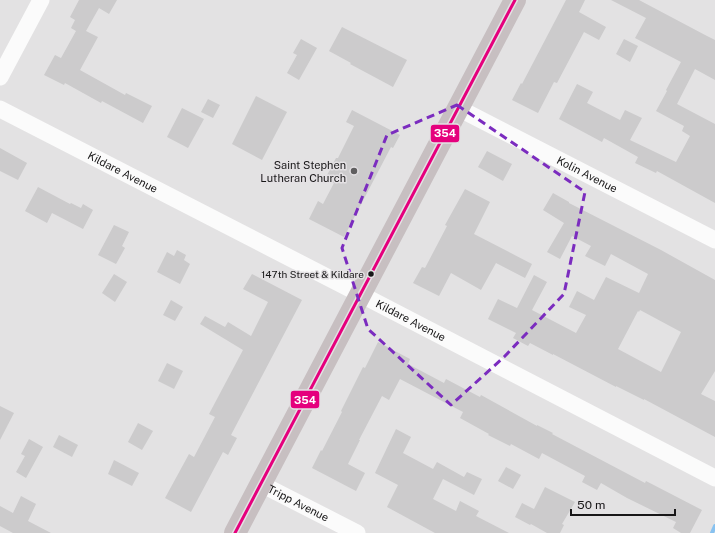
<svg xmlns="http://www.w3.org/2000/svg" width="715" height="533" viewBox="0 0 715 533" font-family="'Public Sans',sans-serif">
<rect width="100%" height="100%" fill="#e3e2e3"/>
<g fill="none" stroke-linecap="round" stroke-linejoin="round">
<!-- stream -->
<path stroke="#88c2f0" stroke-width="4" d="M 712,533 L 715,526"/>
</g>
<!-- building -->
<g fill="#cccbcc" fill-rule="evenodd">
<path d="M 79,0 L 117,0 L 109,14 L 99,8 L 86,31 L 98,37 L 80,70 L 125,95 L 126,93 L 152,106 L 143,123 L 102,101 L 101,103 L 65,83 L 64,85 L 44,75 L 55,55 L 61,58 L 76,31 L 71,28 L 75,20 L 70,17 Z"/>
<path d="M 566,0 L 585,0 L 579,12 L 606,27 L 599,40 L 584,32 L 557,83 L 554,82 L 538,113 L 512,100 L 521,83 L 522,84 Z"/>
<path d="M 611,0 L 639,0 L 707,36 L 715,40 L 715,80 L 695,69 L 677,104 L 715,124 L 715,203 L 657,171 L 656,173 L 635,163 L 638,157 L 604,138 L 602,142 L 559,119 L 577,84 L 593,92 L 587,103 L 620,120 L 625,110 L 642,118 L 630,140 L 676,162 L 690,136 L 682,131 L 684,126 L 656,111 L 667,91 L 666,90 L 681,62 L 635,38 L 646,18 Z"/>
<path d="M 342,27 L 407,60 L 393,87 L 350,64 L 351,63 L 329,51 Z"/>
<path d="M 301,39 L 317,48 L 299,80 L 287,73 L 297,55 L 293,53 Z"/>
<path d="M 624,39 L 638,46 L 630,62 L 616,54 Z"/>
<path d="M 256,96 L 287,112 L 262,160 L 232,144 Z"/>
<path d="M 208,99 L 220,105 L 213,118 L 201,112 Z"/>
<path d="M 182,108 L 204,119 L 188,148 L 167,137 Z"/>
<path d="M 352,110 L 400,135 L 393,148 L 391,147 L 344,237 L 309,219 L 318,201 L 323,204 L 334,183 L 325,179 L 336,158 L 338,158 L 354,126 L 346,122 Z"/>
<path d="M 0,148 L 27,163 L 18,180 L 0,171 Z"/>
<path d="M 487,151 L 512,164 L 503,181 L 478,167 Z"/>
<path d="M 38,187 L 70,204 L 71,203 L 81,208 L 83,204 L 93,210 L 83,229 L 52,213 L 47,223 L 25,211 Z"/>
<path d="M 465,189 L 490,202 L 474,234 L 532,264 L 525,278 L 496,263 L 481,290 L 451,273 L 439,296 L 413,283 L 422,267 L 425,268 L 447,226 L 445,225 Z"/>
<path d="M 553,193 L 569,202 L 569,203 L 661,250 L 715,280 L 715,371 L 701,394 L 715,401 L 715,437 L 644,399 L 644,400 L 616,386 L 616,387 L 553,354 L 553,355 L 530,343 L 528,346 L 513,338 L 516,333 L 488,319 L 498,299 L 517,308 L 534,275 L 547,282 L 532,310 L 576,333 L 586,315 L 569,307 L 577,291 L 594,300 L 606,277 L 639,293 L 648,274 L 611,254 L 605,266 L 585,256 L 591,246 L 572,236 L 560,259 L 547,252 L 564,223 L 543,210 ZM 640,310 L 681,332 L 661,372 L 618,349 L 638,311 L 639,312 Z"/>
<path d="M 114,225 L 129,232 L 122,246 L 125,248 L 116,264 L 98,255 Z"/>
<path d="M 177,250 L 186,255 L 184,260 L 190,264 L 180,284 L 157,272 L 167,252 L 174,256 Z"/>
<path d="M 114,274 L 127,282 L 115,302 L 102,293 Z"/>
<path d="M 252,274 L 302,300 L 231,435 L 237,438 L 228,455 L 223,452 L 191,512 L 165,498 L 189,454 L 194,457 L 215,417 L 209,414 L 243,350 L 200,324 L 205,316 L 225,327 L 228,322 L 251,336 L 268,302 L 243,289 Z"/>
<path d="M 171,300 L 183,307 L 175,321 L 163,315 Z"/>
<path d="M 378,342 L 410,359 L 408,364 L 444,383 L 446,379 L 480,397 L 481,395 L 537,426 L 537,425 L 553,433 L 552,434 L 645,483 L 646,481 L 702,510 L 690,533 L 681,533 L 673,528 L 676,522 L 627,498 L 601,483 L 597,490 L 582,482 L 585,476 L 542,453 L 539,459 L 511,444 L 510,446 L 488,435 L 489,434 L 460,418 L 463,412 L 400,379 L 389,400 L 382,396 L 359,440 L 360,440 L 348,464 L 365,473 L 356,491 L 312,468 L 321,450 L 322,451 L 342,412 L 341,411 L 363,367 L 365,368 Z"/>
<path d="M 167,363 L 183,371 L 174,389 L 158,381 Z"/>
<path d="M 0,406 L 14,413 L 0,440 Z"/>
<path d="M 138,423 L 153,431 L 142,450 L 128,442 Z"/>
<path d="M 396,429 L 411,437 L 403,453 L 433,469 L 437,462 L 464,477 L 467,472 L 482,479 L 474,495 L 443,479 L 433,499 L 456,511 L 460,501 L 479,511 L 476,516 L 509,533 L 435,533 L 387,507 L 398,485 L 375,473 Z"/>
<path d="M 59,435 L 78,445 L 72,457 L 53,447 Z"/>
<path d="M 29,439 L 43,447 L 26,478 L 16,472 L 25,456 L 21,454 Z"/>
<path d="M 114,460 L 139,473 L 132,486 L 108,474 Z"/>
<path d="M 506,467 L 521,475 L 513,489 L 498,481 Z"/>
<path d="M 545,487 L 575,502 L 562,524 L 564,525 L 560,533 L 547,533 L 531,524 L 530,525 L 515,517 L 522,503 L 534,509 Z"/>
<path d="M 21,496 L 36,504 L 28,521 L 51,533 L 13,533 L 0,526 L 0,506 L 13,513 Z"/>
</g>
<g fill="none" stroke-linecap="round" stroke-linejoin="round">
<!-- minor -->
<g stroke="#fbfbfb" stroke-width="17">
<path d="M 0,77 L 41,0"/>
<path id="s1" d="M 458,108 L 715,240"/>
<path id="s2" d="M 0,109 L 360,294 L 715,478"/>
<path id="s3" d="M 261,484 L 357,533"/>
</g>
<!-- primary -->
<path stroke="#c7bfc1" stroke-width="22" d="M 235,533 L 515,0"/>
<defs>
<path id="bus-1" d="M 235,533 L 515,0"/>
</defs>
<!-- bus-1 casing -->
<use href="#bus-1" stroke="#e4e1e4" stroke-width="6"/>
<!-- bus-1 -->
<use href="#bus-1" stroke="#e5007d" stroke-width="3"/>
</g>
<!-- marked area -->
<path fill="none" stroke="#7b2cbf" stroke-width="3" stroke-dasharray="8 5" stroke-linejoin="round" d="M 457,105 L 585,192 L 564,294 L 504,357 L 451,405 L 368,329 L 342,248 L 387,135 Z"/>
<!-- markers -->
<circle fill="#5f5e5f" stroke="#e4e1e4" stroke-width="1.5" cx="354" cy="171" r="4"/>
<circle fill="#181718" stroke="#e4e1e4" stroke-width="1.5" cx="371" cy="274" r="3.5"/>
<g text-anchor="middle" stroke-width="3" stroke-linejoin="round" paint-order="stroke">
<!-- bus labels -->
<g font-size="10" fill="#181718" stroke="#e4e1e4" text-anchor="end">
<text x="364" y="278">147th Street &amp; Kildare</text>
</g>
<!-- poi labels -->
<g font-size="11" fill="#181718" stroke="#e4e1e4" text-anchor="end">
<text x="346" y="169">Saint Stephen<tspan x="346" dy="13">Lutheran Church</tspan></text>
</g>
<!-- street labels -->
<g font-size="11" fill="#181718" stroke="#e4e1e4">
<text dy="4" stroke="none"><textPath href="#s2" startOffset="138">Kildare Avenue</textPath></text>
<text dy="4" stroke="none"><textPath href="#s1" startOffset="145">Kolin Avenue</textPath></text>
<text dy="4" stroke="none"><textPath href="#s2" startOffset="462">Kildare Avenue</textPath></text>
<text dy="4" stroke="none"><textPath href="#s3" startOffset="42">Tripp Avenue</textPath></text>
</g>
</g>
<g stroke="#e4e1e4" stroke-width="1.5">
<rect x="430" y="124" width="30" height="19" rx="4" fill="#e5007d"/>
<rect x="290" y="390" width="30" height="19" rx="4" fill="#e5007d"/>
</g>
<g font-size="11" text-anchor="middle" font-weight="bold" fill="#fff">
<text x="445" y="137">354</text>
<text x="305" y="404">354</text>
</g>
<!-- scale -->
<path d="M571 509v6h104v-6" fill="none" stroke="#181718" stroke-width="2"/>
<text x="577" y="509" font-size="12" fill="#181718" stroke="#e4e1e4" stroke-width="3" paint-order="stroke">50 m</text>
</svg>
